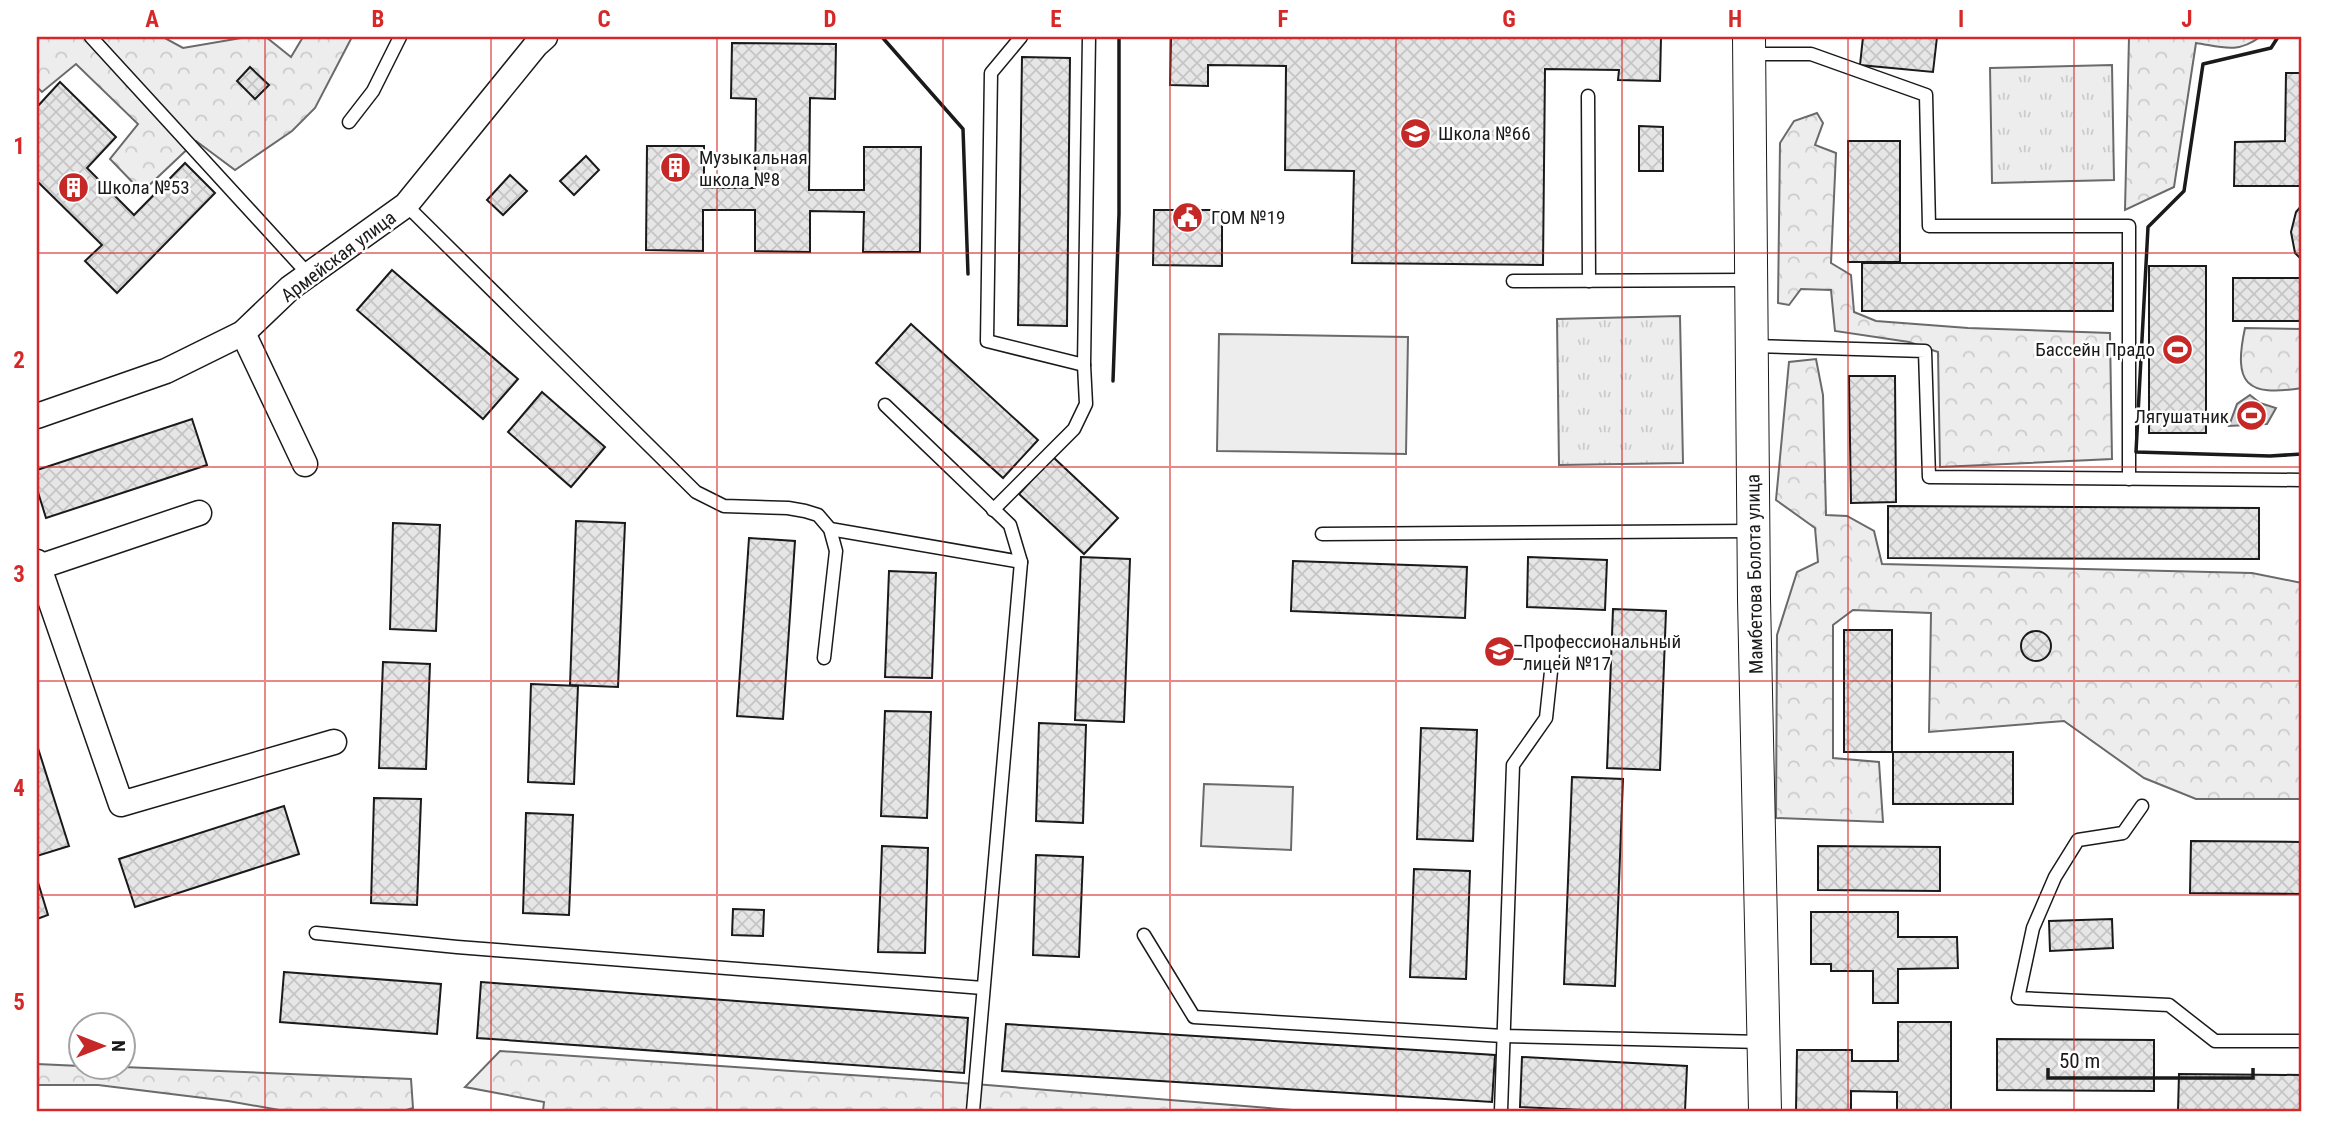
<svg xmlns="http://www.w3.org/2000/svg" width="2339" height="1148" viewBox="0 0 2339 1148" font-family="'Roboto Condensed',sans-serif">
<defs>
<pattern id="forest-crowns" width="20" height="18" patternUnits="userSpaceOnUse" patternTransform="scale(1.75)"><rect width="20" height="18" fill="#ededed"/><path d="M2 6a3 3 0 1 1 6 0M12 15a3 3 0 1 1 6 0" fill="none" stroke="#cbcbcb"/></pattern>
<pattern id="park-tufts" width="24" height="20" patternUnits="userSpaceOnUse" patternTransform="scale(1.75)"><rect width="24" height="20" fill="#ededed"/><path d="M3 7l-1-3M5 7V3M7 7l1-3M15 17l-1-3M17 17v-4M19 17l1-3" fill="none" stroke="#cbcbcb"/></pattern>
<pattern id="building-cross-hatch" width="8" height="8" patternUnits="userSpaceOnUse" patternTransform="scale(1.75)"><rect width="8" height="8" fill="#e6e6e6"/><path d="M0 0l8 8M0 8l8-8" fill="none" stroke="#c5c5c5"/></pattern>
</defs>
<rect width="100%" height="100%" fill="#fff"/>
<!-- forest -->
<g fill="url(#forest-crowns)" stroke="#6a6a6a" stroke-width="2">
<path d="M 37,37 L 163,37 L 183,48 L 247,37 L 266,37 L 291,57 L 303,37 L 352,37 L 315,108 L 292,131 L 235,170 L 196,141 L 142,192 L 110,159 L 138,124 L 76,64 L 42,92 L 37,87 Z"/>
<path d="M 2129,37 L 2260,37 C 2237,54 2222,47 2196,43 L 2174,187 L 2125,210 Z"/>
<path d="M 1817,113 L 1823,123 L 1815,145 L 1836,153 L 1831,263 L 1851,275 L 1854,312 L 1876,321 L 1968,328 L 2110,333 L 2112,459 L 1940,467 L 1938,352 L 1909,342 L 1835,331 L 1831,290 L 1801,289 L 1789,305 L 1778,303 L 1780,143 L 1794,121 Z"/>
<path d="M 2245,328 L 2302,329 L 2302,388 C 2246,397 2233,384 2245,328 Z"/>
<path d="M 1816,359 L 1823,395 L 1826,515 L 1847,516 L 1874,531 L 1882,564 L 2252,573 L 2302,583 L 2302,799 L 2196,799 L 2144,778 L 2064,721 L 1929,732 L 1931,613 L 1853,610 L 1833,625 L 1833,758 L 1879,762 L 1883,822 L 1776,818 L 1777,635 L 1797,572 L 1818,562 L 1815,528 L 1776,500 L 1789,362 Z"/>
<path d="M 500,1051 L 925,1080 L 1305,1111 L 543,1111 L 544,1102 L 465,1087 Z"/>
<path d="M 37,1064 L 80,1066 L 80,1068 L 123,1067 L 411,1079 L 413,1108 L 403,1111 L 285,1111 L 228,1101 L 98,1085 L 37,1085 Z"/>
</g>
<!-- park -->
<g fill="url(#park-tufts)" stroke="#6a6a6a" stroke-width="2">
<path d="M 2112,65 L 2114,180 L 1992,183 L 1990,68 Z"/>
<path d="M 1680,316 L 1683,463 L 1559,465 L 1557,319 Z"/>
</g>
<!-- pitch -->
<g fill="#ededed" stroke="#6a6a6a" stroke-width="2">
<path d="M 1219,334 L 1408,337 L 1406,454 L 1217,451 Z"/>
<path d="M 1204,784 L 1293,787 L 1291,850 L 1201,846 Z"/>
</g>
<!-- water -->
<path fill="#d7d7d7" stroke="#6a6a6a" stroke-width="2" d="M 2250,395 L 2260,403 L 2276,408 L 2267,424 L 2229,426 L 2237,404 Z"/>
<!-- building -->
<g fill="url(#building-cross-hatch)" stroke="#1a1a1a" stroke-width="2">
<path d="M 1171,37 L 1661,37 L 1660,81 L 1618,80 L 1619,70 L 1545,69 L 1543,265 L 1352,263 L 1354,171 L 1285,170 L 1286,66 L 1208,65 L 1208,86 L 1170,85 Z"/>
<path d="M 1863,37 L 1937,37 L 1933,72 L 1860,65 Z"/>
<path d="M 732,43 L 836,44 L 835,99 L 810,98 L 809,190 L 864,190 L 864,147 L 921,147 L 920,252 L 863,252 L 864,212 L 810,211 L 810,252 L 755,251 L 755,210 L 703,210 L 703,251 L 646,250 L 647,146 L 704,146 L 704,188 L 755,188 L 756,99 L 731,98 Z"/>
<path d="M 1022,57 L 1070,58 L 1067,326 L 1018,325 Z"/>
<path d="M 250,67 L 269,85 L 255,99 L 237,81 Z"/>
<path d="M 2286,73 L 2302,73 L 2302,186 L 2234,186 L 2235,142 L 2285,141 Z"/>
<path d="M 60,82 L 116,137 L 87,168 L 134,215 L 185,163 L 215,193 L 117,293 L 85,261 L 102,245 L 37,181 L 37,107 Z"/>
<path d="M 1639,126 L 1663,127 L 1663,171 L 1639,171 Z"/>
<rect x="1848" y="141" width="52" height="121"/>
<path d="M 586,156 L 599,170 L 574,195 L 560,181 Z"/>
<path d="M 510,175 L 527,191 L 503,215 L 487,200 Z"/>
<path d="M 2302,205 L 2302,260 L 2295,253 L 2291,232 L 2296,212 Z"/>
<path d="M 1154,210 L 1222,210 L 1222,266 L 1153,265 Z"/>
<rect x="1862" y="263" width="251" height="48"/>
<rect x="2149" y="266" width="57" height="167"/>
<path d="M 392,270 L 518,379 L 483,419 L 357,310 Z"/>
<rect x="2233" y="278" width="69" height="43"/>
<path d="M 911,324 L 1038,440 L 1003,478 L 876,363 Z"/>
<path d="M 1849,376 L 1895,376 L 1896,502 L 1851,503 Z"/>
<path d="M 542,392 L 605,447 L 571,487 L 508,432 Z"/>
<path d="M 192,419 L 207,465 L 46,518 L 37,489 L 37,470 Z"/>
<path d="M 1053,457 L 1118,518 L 1084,554 L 1019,494 Z"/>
<path d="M 1888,506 L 2259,508 L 2259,559 L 1888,558 Z"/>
<path d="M 576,521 L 625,523 L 618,687 L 570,685 Z"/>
<path d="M 393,523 L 440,525 L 436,631 L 390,629 Z"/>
<path d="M 749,538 L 795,541 L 783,719 L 737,716 Z"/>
<path d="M 1081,557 L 1130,559 L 1124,722 L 1075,720 Z"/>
<path d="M 1528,557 L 1607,560 L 1605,610 L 1527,607 Z"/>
<path d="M 1293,561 L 1467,567 L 1465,618 L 1291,611 Z"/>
<path d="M 889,571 L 936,573 L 932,678 L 885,677 Z"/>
<path d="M 1613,609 L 1666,611 L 1660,770 L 1607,768 Z"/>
<rect x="1844" y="630" width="48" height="122"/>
<circle cx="2036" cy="646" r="15"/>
<path d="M 383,662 L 430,664 L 426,769 L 379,768 Z"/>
<path d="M 531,684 L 578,686 L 574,784 L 528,782 Z"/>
<path d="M 885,711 L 931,712 L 927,818 L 881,816 Z"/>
<path d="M 1039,723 L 1086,725 L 1083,823 L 1036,821 Z"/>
<path d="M 1421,728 L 1477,730 L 1473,841 L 1417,839 Z"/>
<path d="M 37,745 L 69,846 L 37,856 Z"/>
<rect x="1893" y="752" width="120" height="52"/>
<path d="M 1572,777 L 1623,779 L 1615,986 L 1564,984 Z"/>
<path d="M 374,798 L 421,799 L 417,905 L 371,903 Z"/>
<path d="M 284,806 L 299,854 L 135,907 L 119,859 Z"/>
<path d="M 526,813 L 573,815 L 569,915 L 523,913 Z"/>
<path d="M 2191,841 L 2302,842 L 2302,894 L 2190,893 Z"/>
<path d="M 882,846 L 928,848 L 925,953 L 878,952 Z"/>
<path d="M 1818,846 L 1940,847 L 1940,891 L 1818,890 Z"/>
<path d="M 1036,855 L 1083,857 L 1079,957 L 1033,955 Z"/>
<path d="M 1414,869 L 1470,871 L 1466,979 L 1410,977 Z"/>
<path d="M 37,879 L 48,915 L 37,919 Z"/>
<path d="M 733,909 L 764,910 L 763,936 L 732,935 Z"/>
<path d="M 1811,912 L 1898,912 L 1898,937 L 1957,937 L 1958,968 L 1898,969 L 1898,1003 L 1873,1003 L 1873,971 L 1831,971 L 1831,964 L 1811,964 Z"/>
<path d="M 2112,919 L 2113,948 L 2050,951 L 2049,921 Z"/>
<path d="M 284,972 L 441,984 L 437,1034 L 280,1022 Z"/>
<path d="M 481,982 L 968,1018 L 964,1073 L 477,1038 Z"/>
<path d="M 1898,1022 L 1951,1022 L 1951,1111 L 1897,1111 L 1897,1092 L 1851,1091 L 1851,1111 L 1796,1111 L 1797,1050 L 1852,1050 L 1852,1061 L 1898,1061 Z"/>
<path d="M 1006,1024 L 1495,1055 L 1492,1102 L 1002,1071 Z"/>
<path d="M 1997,1039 L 2154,1040 L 2154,1091 L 1997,1090 Z"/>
<path d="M 1522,1057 L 1687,1066 L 1685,1111 L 1606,1111 L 1520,1107 Z"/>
<path d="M 2179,1074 L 2302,1075 L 2302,1111 L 2178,1111 Z"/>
</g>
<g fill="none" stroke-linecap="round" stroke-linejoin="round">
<defs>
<g id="service">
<path d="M 91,37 L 309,275"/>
<path d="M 1021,37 L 991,73 L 987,341 L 1084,365"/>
<path d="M 1750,54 L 1811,54 L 1926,95 L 1929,226 L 2129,226 L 2129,479"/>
<path d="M 1588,96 L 1589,281"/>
<path d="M 349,122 L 373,91 L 400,37"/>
<path d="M 406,205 L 696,492 L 724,506 L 788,508 L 805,511 L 818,515 L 830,529 L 836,551 L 824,658"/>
<path d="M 1513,281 L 1751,280"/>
<path d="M 1753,346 L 1925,351 L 1929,477 L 2302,480"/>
<path d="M 885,405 L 1010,525 L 1021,562 L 973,1111"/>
<path d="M 993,510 L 1074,429 L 1086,404 L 1084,365 L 1089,37"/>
<path d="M 830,529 L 1021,562"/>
<path d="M 1322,534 L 1753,531"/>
<path d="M 1500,652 L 1553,653 L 1546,718 L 1513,765 L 1501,1111"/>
<path d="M 2142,806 L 2123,833 L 2078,840 L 2055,877 L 2033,928 L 2018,998 L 2169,1005 L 2215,1041 L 2302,1041"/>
<path d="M 316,933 L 457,947 L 983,988"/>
<path d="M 1144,935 L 1194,1017 L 1503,1036 L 1762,1042"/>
</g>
<g id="minor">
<path d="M 243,333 L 305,464"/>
<path d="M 37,416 L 166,371 L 243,333 L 290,288 L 406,205 L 536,45 L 545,37"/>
<path d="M 37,562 L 121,804 L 334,742"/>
<path d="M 39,567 L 199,513"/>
</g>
<path id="tertiary" d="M 1749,37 L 1754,599 L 1765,1111"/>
</defs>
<!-- service casing -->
<use href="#service" stroke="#1a1a1a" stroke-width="15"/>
<!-- minor casing -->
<use href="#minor" stroke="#1a1a1a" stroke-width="27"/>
<!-- tertiary casing -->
<use href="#tertiary" stroke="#1a1a1a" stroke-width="34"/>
<!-- service -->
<use href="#service" stroke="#fff" stroke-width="12"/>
<!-- minor -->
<use href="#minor" stroke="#fff" stroke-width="24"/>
<!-- tertiary -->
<use href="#tertiary" stroke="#fff" stroke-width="32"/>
<!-- wall -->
<g stroke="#1a1a1a" stroke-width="3.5">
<path d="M 882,37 L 963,129 L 968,274"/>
<path d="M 2278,37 L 2271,48 L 2203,64 L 2184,191 L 2148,227 L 2136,452 L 2270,456 L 2302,454"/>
<path d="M 1113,381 L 1119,214 L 1119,37"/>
</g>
</g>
<!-- grid -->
<path fill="none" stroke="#d62828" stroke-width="2" stroke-opacity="0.55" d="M 265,37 L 265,1111M 491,37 L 491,1111M 717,37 L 717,1111M 943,37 L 943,1111M 1170,37 L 1170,1111M 1396,37 L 1396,1111M 1622,37 L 1622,1111M 1848,37 L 1848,1111M 2074,37 L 2074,1111M 37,253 L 2302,253M 37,467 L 2302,467M 37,681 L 2302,681M 37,895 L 2302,895"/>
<!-- icons -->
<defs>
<symbol id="school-disc" viewBox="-11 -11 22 22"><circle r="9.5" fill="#c62828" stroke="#fff"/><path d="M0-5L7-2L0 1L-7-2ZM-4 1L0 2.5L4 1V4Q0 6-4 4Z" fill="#fff"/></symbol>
<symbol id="building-disc" viewBox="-11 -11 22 22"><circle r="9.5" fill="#c62828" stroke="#fff"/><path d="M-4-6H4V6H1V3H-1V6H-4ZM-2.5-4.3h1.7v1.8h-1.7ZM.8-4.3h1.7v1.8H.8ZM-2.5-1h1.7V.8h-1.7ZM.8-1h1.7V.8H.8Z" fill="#fff"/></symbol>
<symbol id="civic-disc" viewBox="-11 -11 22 22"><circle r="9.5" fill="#c62828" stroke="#fff"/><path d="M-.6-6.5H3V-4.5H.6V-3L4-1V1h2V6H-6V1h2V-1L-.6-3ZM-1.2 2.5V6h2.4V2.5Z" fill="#fff"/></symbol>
<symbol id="stadium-disc" viewBox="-11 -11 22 22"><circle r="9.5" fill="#c62828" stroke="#fff"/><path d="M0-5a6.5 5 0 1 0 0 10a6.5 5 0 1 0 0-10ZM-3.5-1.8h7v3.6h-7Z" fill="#fff"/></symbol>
<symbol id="university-disc" viewBox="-11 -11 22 22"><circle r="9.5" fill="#c62828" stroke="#fff"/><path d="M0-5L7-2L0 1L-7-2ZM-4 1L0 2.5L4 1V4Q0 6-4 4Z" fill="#fff"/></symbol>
</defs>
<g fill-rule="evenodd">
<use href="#school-disc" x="1398" y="116" width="35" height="35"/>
<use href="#building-disc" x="658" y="150" width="35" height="35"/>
<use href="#building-disc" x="56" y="170" width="35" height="35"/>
<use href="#civic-disc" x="1170" y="200" width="35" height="35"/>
<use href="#stadium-disc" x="2160" y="332" width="35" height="35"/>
<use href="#stadium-disc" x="2234" y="398" width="35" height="35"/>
<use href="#university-disc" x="1482" y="634" width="35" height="35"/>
</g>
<g text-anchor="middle" stroke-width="5" stroke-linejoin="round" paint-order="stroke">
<!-- poi labels -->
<g font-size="19" fill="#1a1a1a" stroke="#fff" text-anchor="start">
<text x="1438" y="140">Школа №66</text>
<text x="699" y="164">Музыкальная<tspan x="699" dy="22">школа №8</tspan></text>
<text x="97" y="194">Школа №53</text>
<text x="1211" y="224">ГОМ №19</text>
<text x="2155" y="356" text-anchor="end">Бассейн Прадо</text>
<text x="2229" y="423" text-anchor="end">Лягушатник</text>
<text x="1523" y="648">Профессиональный<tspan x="1523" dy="22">лицей №17</tspan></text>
</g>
<!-- street labels -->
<g font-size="19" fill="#1a1a1a" stroke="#fff">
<text transform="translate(338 256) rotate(-37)" y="7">Армейская улица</text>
<text transform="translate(1754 574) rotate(-91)" y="7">Мамбетова Болота улица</text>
</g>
</g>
<!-- border -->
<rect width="2339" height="1148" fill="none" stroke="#ffffff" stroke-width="77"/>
<!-- north arrow -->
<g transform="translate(102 1046) rotate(90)"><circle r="33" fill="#ffffff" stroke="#a3a3a3" stroke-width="2"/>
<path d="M0-5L12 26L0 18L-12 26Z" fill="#c62828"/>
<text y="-10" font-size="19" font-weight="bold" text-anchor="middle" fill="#1a1a1a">N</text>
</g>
<!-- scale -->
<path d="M2048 1068v10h205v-10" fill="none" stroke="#1a1a1a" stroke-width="3.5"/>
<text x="2059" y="1068" font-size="21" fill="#1a1a1a" stroke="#ffffff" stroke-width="5" paint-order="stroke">50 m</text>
<rect x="38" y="38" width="2262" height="1072" fill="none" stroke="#d62828" stroke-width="2.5"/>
<g font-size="23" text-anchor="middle" font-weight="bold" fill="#d62828">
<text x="152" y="27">A</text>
<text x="378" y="27">B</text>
<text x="604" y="27">C</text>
<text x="830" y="27">D</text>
<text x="1056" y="27">E</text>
<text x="1283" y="27">F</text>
<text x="1509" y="27">G</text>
<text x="1735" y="27">H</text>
<text x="1961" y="27">I</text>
<text x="2187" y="27">J</text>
<text x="19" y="154">1</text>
<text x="19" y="368">2</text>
<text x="19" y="582">3</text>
<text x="19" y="796">4</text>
<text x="19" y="1010">5</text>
</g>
</svg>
